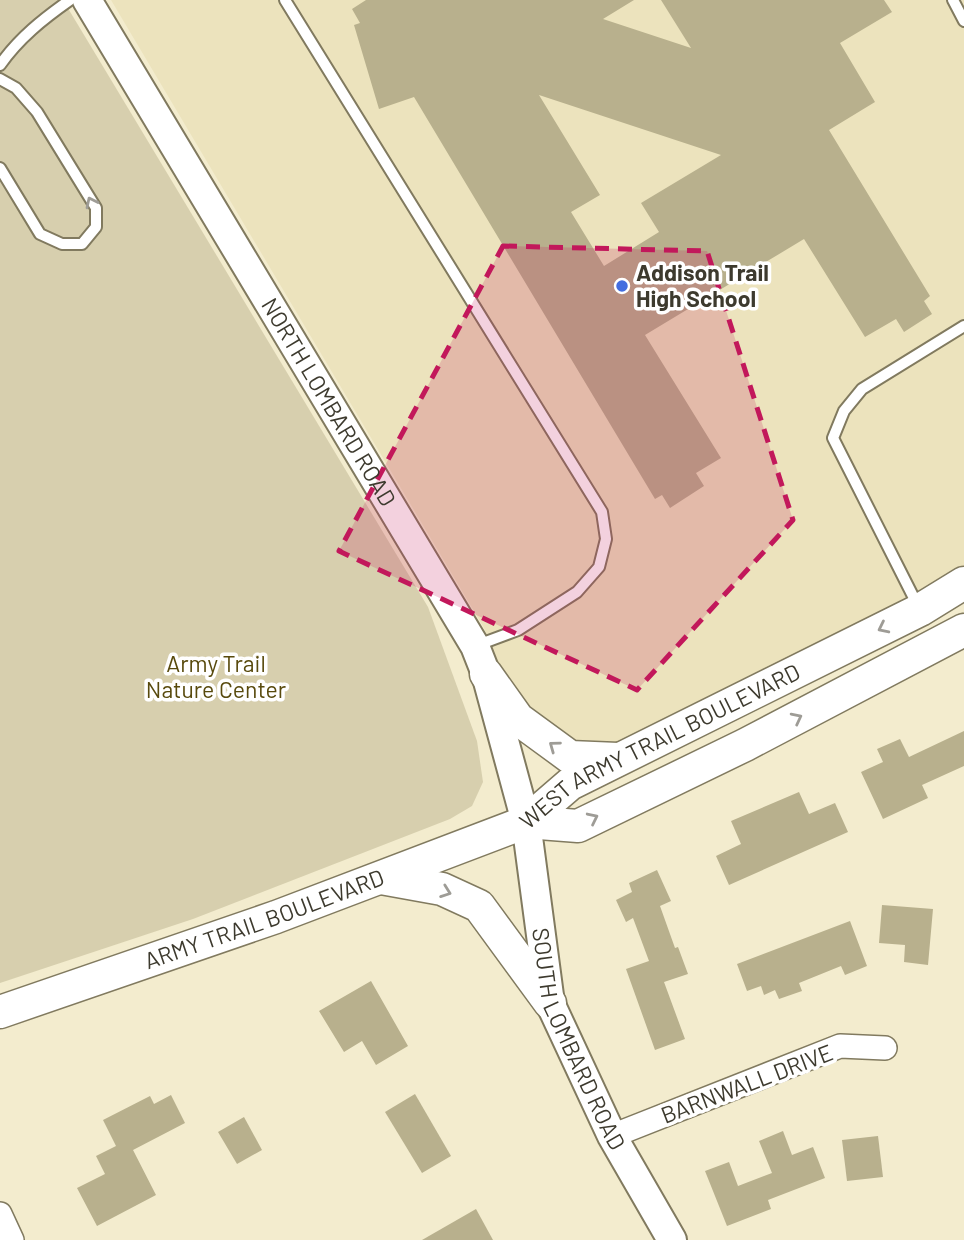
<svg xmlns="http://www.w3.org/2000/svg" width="964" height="1240" viewBox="0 0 964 1240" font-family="Barlow,sans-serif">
<rect width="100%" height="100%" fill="#f3ecce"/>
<!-- built -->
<path fill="#ece3bd" d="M 111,0 L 964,0 L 964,571 L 615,748 L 579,749 L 536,717 L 503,678 L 484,628 Z"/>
<!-- green -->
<path fill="#d7cfae" d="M 0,0 L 63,0 L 428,607 L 477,741 L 483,782 L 472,806 L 450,819 L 193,919 L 0,983 Z"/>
<!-- building -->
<g fill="#b8b08d" fill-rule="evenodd">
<path d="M 366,0 L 634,0 L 603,19 L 691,48 L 661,0 L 884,0 L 892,12 L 840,43 L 875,102 L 829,130 L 930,296 L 924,301 L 932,314 L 904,332 L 896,319 L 865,337 L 804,239 L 645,335 L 721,458 L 696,473 L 704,486 L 670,508 L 662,495 L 655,499 L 414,97 L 379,109 L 354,25 L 360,23 L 352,9 ZM 539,95 L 721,155 L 641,203 L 659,232 L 604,266 L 571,212 L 600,195 Z"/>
<path d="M 964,731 L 964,766 L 922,785 L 928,798 L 883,819 L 861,772 L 883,762 L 877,749 L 900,739 L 909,757 Z"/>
<path d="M 799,792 L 809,814 L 835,803 L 848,832 L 729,885 L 716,856 L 741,844 L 731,821 Z"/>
<path d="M 657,870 L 671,901 L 660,906 L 675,948 L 678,947 L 688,974 L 664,982 L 685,1039 L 655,1050 L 626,969 L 649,961 L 633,918 L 626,922 L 616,900 L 632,892 L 629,883 Z"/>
<path d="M 882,905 L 933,909 L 928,965 L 904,962 L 905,945 L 879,943 Z"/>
<path d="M 850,921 L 867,966 L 845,975 L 841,966 L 799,983 L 802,991 L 779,999 L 775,990 L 764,995 L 761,986 L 747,991 L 737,964 Z"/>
<path d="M 371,981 L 408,1046 L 376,1065 L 362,1041 L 344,1052 L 319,1011 Z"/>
<path d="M 415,1094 L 451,1156 L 422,1173 L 385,1112 Z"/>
<path d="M 171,1095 L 185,1123 L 133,1150 L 156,1195 L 97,1226 L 77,1188 L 105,1174 L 96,1156 L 116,1146 L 103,1120 L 150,1096 L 154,1104 Z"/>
<path d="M 244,1117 L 262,1150 L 237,1164 L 218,1132 Z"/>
<path d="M 783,1131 L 792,1155 L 813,1147 L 825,1178 L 768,1200 L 771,1209 L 727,1226 L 705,1171 L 729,1162 L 738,1186 L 772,1173 L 759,1141 Z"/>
<path d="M 878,1136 L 883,1177 L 847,1181 L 842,1140 Z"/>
<path d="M 476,1209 L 493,1240 L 422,1240 Z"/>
</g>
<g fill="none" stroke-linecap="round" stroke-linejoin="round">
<defs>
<g id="service">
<path d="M 285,0 L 602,512 L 606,539 L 599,567 L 577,592 L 518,630 L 475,646"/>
<path d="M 953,0 L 964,21"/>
<path d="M 0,65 C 19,38 43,19 70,0"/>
<path d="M 0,79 L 16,88 L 37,112 L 96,208 L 96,227 L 82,244 L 62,244 L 40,234 L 0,168"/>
<path d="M 919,608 L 833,438 L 844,411 L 862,389 L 964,326"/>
</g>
<g id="minor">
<path d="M 612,1136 L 840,1046 L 885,1048"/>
<path d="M 0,1214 L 12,1240"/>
</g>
<g id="tertiary">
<path id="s1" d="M 87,0 L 475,646 L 486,674 L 526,822 L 550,1003 L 612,1136 L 672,1240"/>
</g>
<g id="secondary">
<path d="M 486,674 L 518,719 L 570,757 L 618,759"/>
<path d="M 526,822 L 578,826 L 745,745 L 964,630"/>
<path d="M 381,878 L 442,889 L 479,906 L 550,1003"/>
<path id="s2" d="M 0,1012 L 276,917 L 526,822 L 570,784 L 920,610 L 964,583"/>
</g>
</defs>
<!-- service casing -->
<use href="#service" stroke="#817a5f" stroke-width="14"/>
<!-- minor casing -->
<use href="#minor" stroke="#817a5f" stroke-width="26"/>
<!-- tertiary casing -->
<use href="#tertiary" stroke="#817a5f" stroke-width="32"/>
<!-- secondary casing -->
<use href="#secondary" stroke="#817a5f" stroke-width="35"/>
<!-- service -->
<use href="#service" stroke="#fff" stroke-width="10"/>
<!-- minor -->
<use href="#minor" stroke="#fff" stroke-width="23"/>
<!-- tertiary -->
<use href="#tertiary" stroke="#fff" stroke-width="28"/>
<!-- secondary -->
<use href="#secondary" stroke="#fff" stroke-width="32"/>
</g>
<!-- one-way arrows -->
<defs><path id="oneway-chevron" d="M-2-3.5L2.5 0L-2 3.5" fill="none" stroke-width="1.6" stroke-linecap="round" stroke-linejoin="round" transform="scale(1.75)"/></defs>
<g stroke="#9e9c96">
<use href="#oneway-chevron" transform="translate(91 202) rotate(-116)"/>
<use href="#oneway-chevron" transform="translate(883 628) rotate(154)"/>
<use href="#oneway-chevron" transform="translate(797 718) rotate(-27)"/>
<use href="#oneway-chevron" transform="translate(554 746) rotate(-144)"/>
<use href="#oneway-chevron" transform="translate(593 818) rotate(-26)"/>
<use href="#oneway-chevron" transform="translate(446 892) rotate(20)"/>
</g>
<!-- marked area -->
<path fill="#c2185b" fill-opacity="0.2" stroke="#c2185b" stroke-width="5" stroke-dasharray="14 9" stroke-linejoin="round" d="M 503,246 L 707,251 L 793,520 L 637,690 L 339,551 Z"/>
<!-- markers -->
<circle fill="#436ddf" stroke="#fff" stroke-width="2.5" cx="622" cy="286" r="7"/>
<g text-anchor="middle" stroke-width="7" stroke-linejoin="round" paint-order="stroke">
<!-- poi labels -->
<g font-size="23" font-weight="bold" fill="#3d3a2e" stroke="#fff" text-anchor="start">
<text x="636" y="281">Addison Trail<tspan x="636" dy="26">High School</tspan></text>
</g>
<!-- street labels -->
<g font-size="23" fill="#3d3a2e" stroke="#fff">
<text dy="8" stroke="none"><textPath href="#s1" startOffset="469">NORTH LOMBARD ROAD</textPath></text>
<text dy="8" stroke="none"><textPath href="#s2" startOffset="714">WEST ARMY TRAIL BOULEVARD</textPath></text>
<text dy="8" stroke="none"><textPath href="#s2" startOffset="280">ARMY TRAIL BOULEVARD</textPath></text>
<text dy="8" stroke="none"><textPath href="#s1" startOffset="1162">SOUTH LOMBARD ROAD</textPath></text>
<text transform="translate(747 1084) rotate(-21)" y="8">BARNWALL DRIVE</text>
</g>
<!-- park labels -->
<g font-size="23" fill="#584a0d" stroke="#fff">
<text x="216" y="672">Army Trail<tspan x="216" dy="26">Nature Center</tspan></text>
</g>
</g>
</svg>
